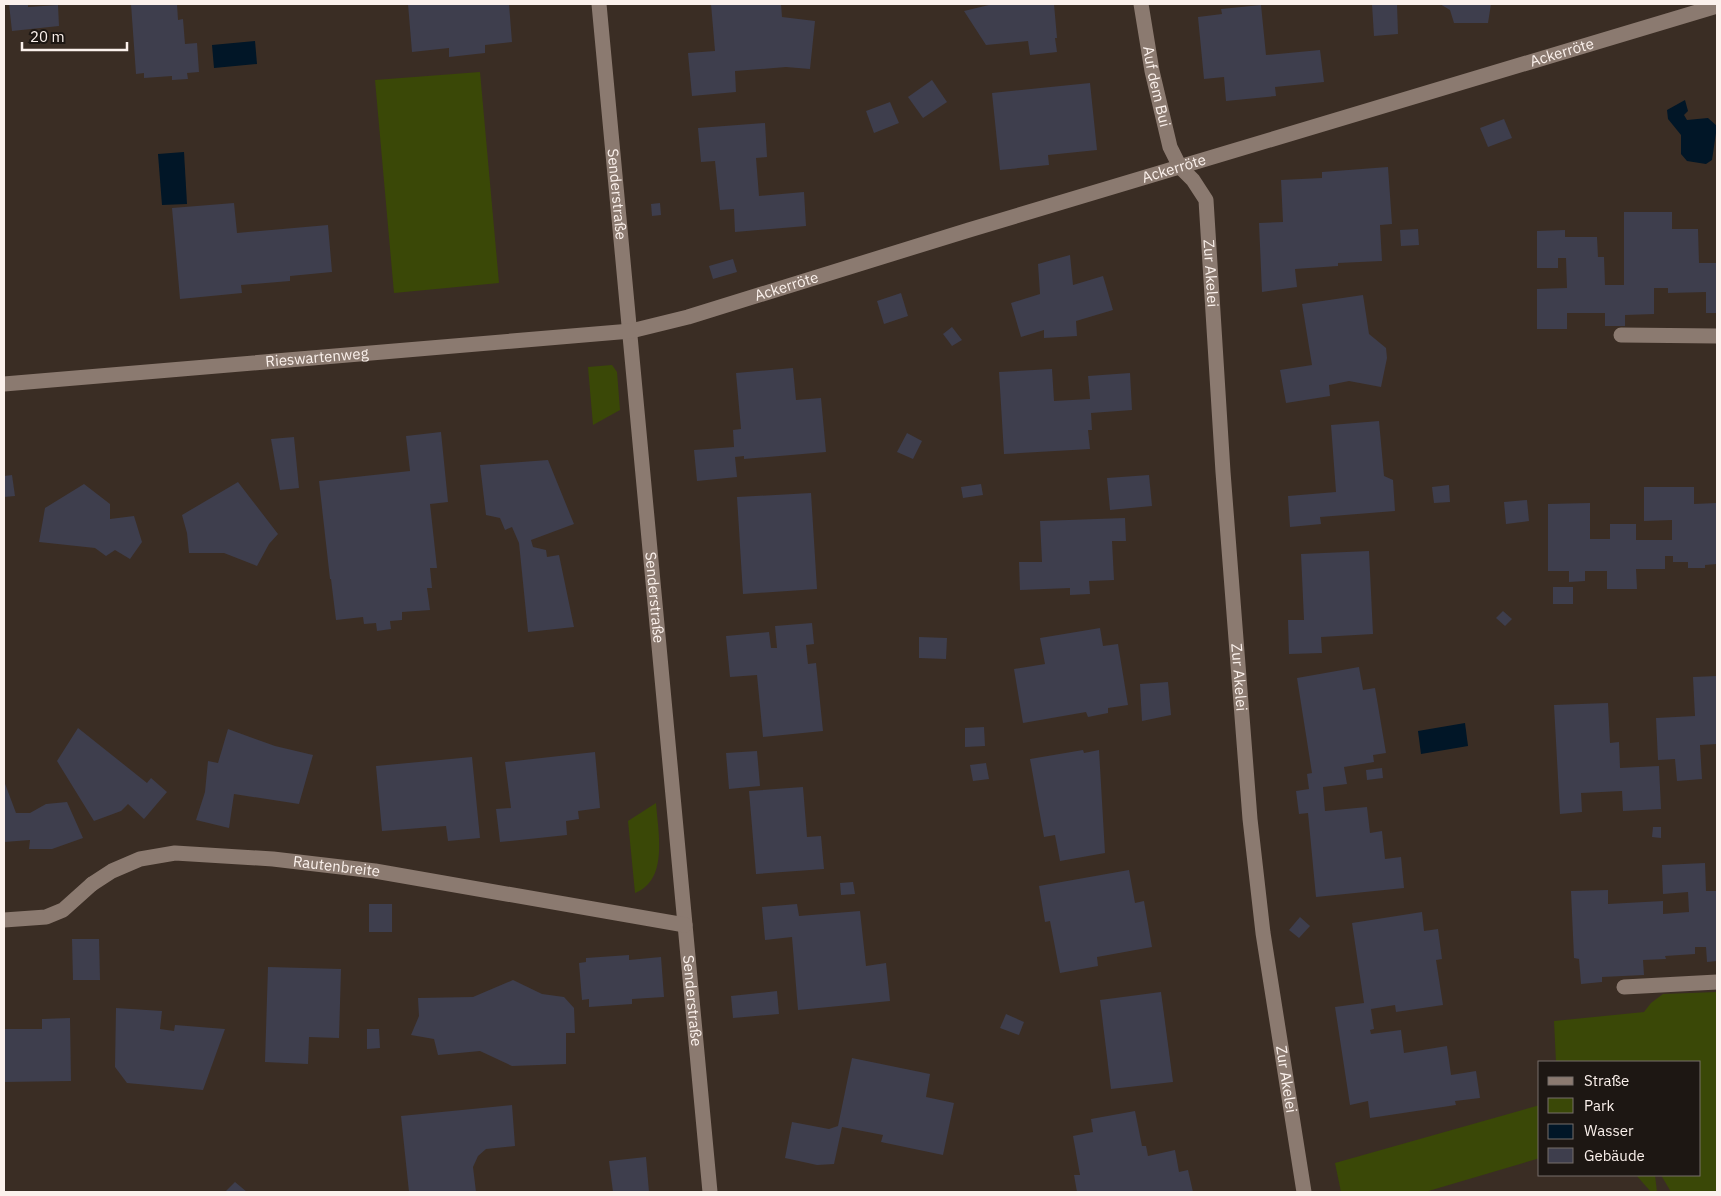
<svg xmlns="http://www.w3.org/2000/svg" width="1721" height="1196" viewBox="0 0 1721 1196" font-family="'IBM Plex Sans',sans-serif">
<rect width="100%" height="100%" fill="#3a2d24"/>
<!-- green -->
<g fill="#3a4807">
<path d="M 480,72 L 499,283 L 394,293 L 375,80 Z"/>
<path d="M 612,365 L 617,372 L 620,410 L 593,425 L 588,367 Z"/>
<path d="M 656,803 C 658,832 669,880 635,893 L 628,821 Z"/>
<path d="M 1717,992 L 1717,1192 L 1671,1192 L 1661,1175 L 1700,1175 L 1700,1062 L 1556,1062 L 1554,1021 L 1644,1012 L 1651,1003 L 1663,994 Z"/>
<path d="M 1540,1105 L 1540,1158 L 1425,1192 L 1341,1192 L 1335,1163 Z"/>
<path d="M 1636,1175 L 1655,1175 L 1657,1192 L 1651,1192 Z"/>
</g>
<!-- water -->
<g fill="#011627">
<path d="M 255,41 L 257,64 L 214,68 L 212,45 Z"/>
<path d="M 1685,100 L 1688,111 L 1684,115 L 1687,120 L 1708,118 L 1717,126 L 1712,160 L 1706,164 L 1687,161 L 1681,154 L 1681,135 L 1668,119 L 1667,110 Z"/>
<path d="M 184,152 L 187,204 L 162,205 L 158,154 Z"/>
<path d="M 1465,723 L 1468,746 L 1421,754 L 1418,731 Z"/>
</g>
<!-- building -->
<g fill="#3e3e4d">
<path d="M 9,4 L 28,4 L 28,7 L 58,5 L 59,26 L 12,31 Z"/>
<path d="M 131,4 L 177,4 L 178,20 L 183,19 L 185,44 L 197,43 L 199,72 L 187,73 L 188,79 L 172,80 L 172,76 L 144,78 L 144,73 L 136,74 Z"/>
<path d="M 408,4 L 509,4 L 512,42 L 485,45 L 485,53 L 449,57 L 449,48 L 412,52 Z"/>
<path d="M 711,4 L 781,4 L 782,17 L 815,21 L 810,69 L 786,67 L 735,71 L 736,92 L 692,96 L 688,53 L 715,51 Z"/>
<path d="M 993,4 L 1054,4 L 1057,38 L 1055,38 L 1057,52 L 1030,55 L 1028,41 L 986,45 L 964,11 Z"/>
<path d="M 1372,4 L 1397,4 L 1398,34 L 1374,36 Z"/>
<path d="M 1440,4 L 1491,4 L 1488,23 L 1454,23 L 1450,10 Z"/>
<path d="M 1261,5 L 1266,55 L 1320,50 L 1324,82 L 1275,87 L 1276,96 L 1226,101 L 1224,77 L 1204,79 L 1198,17 L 1222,14 L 1221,9 Z"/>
<path d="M 932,80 L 947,102 L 923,118 L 908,97 Z"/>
<path d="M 1090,83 L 1097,150 L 1048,155 L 1049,165 L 1000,170 L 992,93 Z"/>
<path d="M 890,102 L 899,123 L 874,133 L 866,111 Z"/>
<path d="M 1504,119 L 1512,138 L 1488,147 L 1480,128 Z"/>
<path d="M 765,123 L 767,157 L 756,158 L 759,196 L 804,192 L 806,226 L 735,232 L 734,209 L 720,210 L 715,161 L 701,162 L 698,128 Z"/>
<path d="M 1388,167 L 1392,224 L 1380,225 L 1382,261 L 1338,263 L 1338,266 L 1295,269 L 1297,287 L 1262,292 L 1259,223 L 1283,222 L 1281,180 L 1322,178 L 1322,172 Z"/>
<path d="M 234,203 L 237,233 L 328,225 L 332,272 L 290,276 L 290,281 L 241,285 L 242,293 L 180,299 L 172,208 Z"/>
<path d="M 660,203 L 661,215 L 652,216 L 651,204 Z"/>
<path d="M 1624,212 L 1672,212 L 1672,229 L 1698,229 L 1699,263 L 1717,263 L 1717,313 L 1706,313 L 1706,292 L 1668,293 L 1668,288 L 1654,288 L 1654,314 L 1625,315 L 1625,326 L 1605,326 L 1605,313 L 1567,313 L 1567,329 L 1537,329 L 1537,289 L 1567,288 L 1566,258 L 1558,258 L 1558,268 L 1537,268 L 1537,231 L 1565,230 L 1565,237 L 1597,237 L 1598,257 L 1604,257 L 1605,285 L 1624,285 Z"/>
<path d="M 1418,229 L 1419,245 L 1401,246 L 1400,230 Z"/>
<path d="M 1070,255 L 1073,285 L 1103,276 L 1113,310 L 1076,321 L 1077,336 L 1044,338 L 1044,330 L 1021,337 L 1011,303 L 1040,294 L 1038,264 Z"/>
<path d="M 733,259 L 737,272 L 713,279 L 709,266 Z"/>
<path d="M 901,293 L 908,316 L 884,324 L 877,301 Z"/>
<path d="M 1363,295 L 1369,334 L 1386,348 L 1387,358 L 1381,387 L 1349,381 L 1329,385 L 1330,396 L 1286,403 L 1280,370 L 1312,365 L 1302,304 Z"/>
<path d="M 952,327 L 962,340 L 952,346 L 943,334 Z"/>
<path d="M 793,368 L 796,400 L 821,398 L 826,452 L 744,459 L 744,456 L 735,457 L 737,477 L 697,481 L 694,450 L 734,447 L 733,430 L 741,429 L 736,373 Z"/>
<path d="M 1052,369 L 1054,401 L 1090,399 L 1088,376 L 1130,373 L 1132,410 L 1091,413 L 1092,430 L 1088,430 L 1090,449 L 1004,454 L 999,372 Z"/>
<path d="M 1379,421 L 1384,476 L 1393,480 L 1395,511 L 1320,517 L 1321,524 L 1290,527 L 1288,496 L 1336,492 L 1331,425 Z"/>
<path d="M 441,432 L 448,502 L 430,504 L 437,568 L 430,568 L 432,588 L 427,588 L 430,610 L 402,612 L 402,620 L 390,621 L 391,629 L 377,631 L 376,623 L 364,624 L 363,617 L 336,620 L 331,579 L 330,579 L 319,481 L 410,471 L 406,436 Z"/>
<path d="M 907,433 L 922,441 L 913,459 L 897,452 Z"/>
<path d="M 294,437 L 299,488 L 280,490 L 271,439 Z"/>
<path d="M 548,460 L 574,524 L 531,540 L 533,547 L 546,550 L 547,557 L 559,555 L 574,627 L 528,632 L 519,543 L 512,527 L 505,530 L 500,518 L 486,515 L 480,465 Z"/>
<path d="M 12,475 L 15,496 L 4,497 L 4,476 Z"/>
<path d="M 1149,475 L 1152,506 L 1110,510 L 1107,478 Z"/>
<path d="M 238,482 L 278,534 L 269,544 L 257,566 L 224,553 L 189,553 L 187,533 L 182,515 Z"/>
<path d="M 84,484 L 110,504 L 110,519 L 134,516 L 142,542 L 130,559 L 115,550 L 106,556 L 95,548 L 39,542 L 45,508 Z"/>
<path d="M 981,484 L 983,495 L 963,498 L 961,487 Z"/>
<path d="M 1449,485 L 1450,502 L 1434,503 L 1432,487 Z"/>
<path d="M 1644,487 L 1694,487 L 1694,504 L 1717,503 L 1717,564 L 1705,565 L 1705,568 L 1688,568 L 1688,562 L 1673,562 L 1673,556 L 1665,556 L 1665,569 L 1636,569 L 1637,589 L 1607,589 L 1607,571 L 1585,571 L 1585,581 L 1569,582 L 1569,571 L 1548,571 L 1548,504 L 1590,503 L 1590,539 L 1610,539 L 1610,524 L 1636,524 L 1636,540 L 1672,540 L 1672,520 L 1644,521 Z"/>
<path d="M 811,493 L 817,589 L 743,594 L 737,497 Z"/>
<path d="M 1527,500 L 1529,521 L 1506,524 L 1504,502 Z"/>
<path d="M 1125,518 L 1126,541 L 1112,541 L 1114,580 L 1089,581 L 1090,594 L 1070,595 L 1070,588 L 1020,590 L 1019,562 L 1042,562 L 1040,521 Z"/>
<path d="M 1369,551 L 1373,634 L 1321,637 L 1322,653 L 1289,654 L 1288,620 L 1304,620 L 1301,554 Z"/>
<rect x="1553" y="587" width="20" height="17"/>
<path d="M 1503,611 L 1512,619 L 1505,626 L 1496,618 Z"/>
<path d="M 812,623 L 814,644 L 806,645 L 808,664 L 816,663 L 823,731 L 763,737 L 757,675 L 730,677 L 726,636 L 769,632 L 771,648 L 777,648 L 775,626 Z"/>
<path d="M 1100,628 L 1103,646 L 1118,644 L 1128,705 L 1108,708 L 1108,713 L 1088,717 L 1086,712 L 1023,723 L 1014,669 L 1045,664 L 1040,638 Z"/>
<path d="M 919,637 L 947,638 L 946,659 L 919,658 Z"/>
<path d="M 1359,667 L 1363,690 L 1375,688 L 1386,753 L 1373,755 L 1374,762 L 1344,767 L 1347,784 L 1323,787 L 1325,811 L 1367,807 L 1370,833 L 1382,831 L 1385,859 L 1401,857 L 1404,888 L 1316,897 L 1308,813 L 1299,814 L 1296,791 L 1309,789 L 1307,774 L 1312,773 L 1297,678 Z"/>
<path d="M 1717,676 L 1717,744 L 1700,745 L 1702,779 L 1677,781 L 1675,759 L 1658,760 L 1656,718 L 1695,716 L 1693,677 Z"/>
<path d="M 1168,682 L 1171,715 L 1142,721 L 1140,684 Z"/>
<path d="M 1608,703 L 1610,743 L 1619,742 L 1620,768 L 1659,766 L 1661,809 L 1623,811 L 1622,791 L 1581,793 L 1582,812 L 1560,814 L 1554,705 Z"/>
<path d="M 984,727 L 985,746 L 965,747 L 965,728 Z"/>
<path d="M 78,728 L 147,783 L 151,778 L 167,792 L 144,819 L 128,804 L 121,811 L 94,821 L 57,761 Z"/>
<path d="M 228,729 L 275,746 L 313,755 L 299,804 L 234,794 L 229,828 L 196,820 L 205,792 L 208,761 L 218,763 Z"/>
<path d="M 1083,750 L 1084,753 L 1099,750 L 1105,853 L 1060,861 L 1055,835 L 1044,837 L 1030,759 Z"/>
<path d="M 757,751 L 760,786 L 729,789 L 726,753 Z"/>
<path d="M 595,752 L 600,808 L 578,811 L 579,819 L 566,821 L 567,835 L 500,842 L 496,809 L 511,808 L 505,762 Z"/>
<path d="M 472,757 L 480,838 L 448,841 L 446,826 L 382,831 L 376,766 Z"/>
<path d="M 986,763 L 989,779 L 973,781 L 970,765 Z"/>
<path d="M 1382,768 L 1383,778 L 1367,780 L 1366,770 Z"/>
<path d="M 4,781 L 16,813 L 30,813 L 46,804 L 67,802 L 83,838 L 52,849 L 29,849 L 30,840 L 4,842 Z"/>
<path d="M 803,787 L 807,837 L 821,836 L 824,869 L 756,874 L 749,791 Z"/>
<path d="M 1653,827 L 1661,827 L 1661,838 L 1652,837 Z"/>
<path d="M 1705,863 L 1706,891 L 1717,891 L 1717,961 L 1707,962 L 1706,947 L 1695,947 L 1695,954 L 1665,956 L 1666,959 L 1643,960 L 1644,975 L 1602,977 L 1602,982 L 1581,984 L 1579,959 L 1574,958 L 1571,891 L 1608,890 L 1608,904 L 1663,901 L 1663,914 L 1689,912 L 1688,892 L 1663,894 L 1662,865 Z"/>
<path d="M 1129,870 L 1135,903 L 1144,901 L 1152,947 L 1097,957 L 1098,966 L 1060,973 L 1050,921 L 1045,922 L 1039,886 Z"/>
<path d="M 853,882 L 855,894 L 841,895 L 840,883 Z"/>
<rect x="369" y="904" width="23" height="28"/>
<path d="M 797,904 L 799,916 L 860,911 L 866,966 L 886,963 L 890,1001 L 798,1010 L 792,937 L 765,940 L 762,907 Z"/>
<path d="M 1422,912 L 1424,931 L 1438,929 L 1442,959 L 1436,960 L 1443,1005 L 1396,1012 L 1395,1005 L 1371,1009 L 1374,1029 L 1370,1030 L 1371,1034 L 1401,1030 L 1404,1053 L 1447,1046 L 1451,1075 L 1476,1071 L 1480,1098 L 1455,1101 L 1456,1105 L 1370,1118 L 1368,1101 L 1350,1105 L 1335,1007 L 1364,1003 L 1352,923 Z"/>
<path d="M 1300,917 L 1310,926 L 1299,938 L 1289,930 Z"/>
<path d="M 72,939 L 99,939 L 100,980 L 73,980 Z"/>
<path d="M 629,955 L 629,960 L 661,957 L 664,997 L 632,999 L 632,1004 L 589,1007 L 589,999 L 582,1000 L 579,963 L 586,962 L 586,958 Z"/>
<path d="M 268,967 L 341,969 L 339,1038 L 309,1037 L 308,1064 L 265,1062 Z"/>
<path d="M 513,980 L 542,994 L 564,997 L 574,1008 L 575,1033 L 566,1033 L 566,1064 L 512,1066 L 480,1051 L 438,1055 L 434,1039 L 411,1035 L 419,1016 L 418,998 L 473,997 Z"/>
<path d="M 777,991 L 779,1014 L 733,1018 L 731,996 Z"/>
<path d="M 1161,992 L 1173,1082 L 1111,1089 L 1100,1000 Z"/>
<path d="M 116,1008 L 162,1011 L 160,1029 L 174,1031 L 175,1025 L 225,1029 L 203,1090 L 127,1083 L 115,1067 Z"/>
<path d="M 1006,1014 L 1024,1022 L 1019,1035 L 1000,1028 Z"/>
<path d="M 70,1018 L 71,1081 L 4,1082 L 4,1029 L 42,1029 L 42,1019 Z"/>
<path d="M 367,1029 L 379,1029 L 380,1048 L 367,1049 Z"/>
<path d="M 852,1058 L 930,1074 L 926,1097 L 954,1103 L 943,1155 L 881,1142 L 883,1135 L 842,1127 L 834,1164 L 817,1165 L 785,1158 L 792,1122 L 829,1129 L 838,1126 Z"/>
<path d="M 512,1105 L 515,1146 L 486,1149 L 478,1156 L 473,1167 L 476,1192 L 409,1192 L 401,1116 Z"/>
<path d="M 1135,1111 L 1142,1146 L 1146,1146 L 1148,1156 L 1175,1150 L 1179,1172 L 1188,1170 L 1193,1192 L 1077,1192 L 1074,1175 L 1080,1175 L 1073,1136 L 1093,1132 L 1091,1119 Z"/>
<path d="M 646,1157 L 649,1192 L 613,1192 L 609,1161 Z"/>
<path d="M 235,1182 L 247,1192 L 225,1192 Z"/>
</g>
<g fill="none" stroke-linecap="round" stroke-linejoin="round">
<!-- service -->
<path stroke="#8b7a70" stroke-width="15" d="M 4,920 L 46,917 L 63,910 L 92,884"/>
<!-- minor -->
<g stroke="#8b7a70" stroke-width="15">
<path id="s1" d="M 599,4 L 710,1192"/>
<path id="s2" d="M 1141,4 L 1152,71 L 1170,147 L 1180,167 L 1193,180 L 1206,200 L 1223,472 L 1250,819 L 1263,933 L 1304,1192"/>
<path d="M 1621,335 L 1717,336"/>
<path id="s3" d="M 4,384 L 631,331 L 688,317 L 969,230 L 1717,6"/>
<path id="s4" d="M 92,884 L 112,871 L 140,859 L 175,853 L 273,859 L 375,871 L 685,925"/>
<path d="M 1624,987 L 1717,982"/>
</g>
</g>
<g text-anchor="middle" stroke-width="4" stroke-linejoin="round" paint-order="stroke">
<!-- street labels -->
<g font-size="15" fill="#fbf1ec" stroke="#1d1713">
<text dy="5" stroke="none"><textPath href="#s3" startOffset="1601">Ackerröte</textPath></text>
<text dy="5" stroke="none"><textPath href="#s2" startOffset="84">Auf dem Bui</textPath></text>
<text dy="5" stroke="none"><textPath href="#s3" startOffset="1196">Ackerröte</textPath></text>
<text dy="5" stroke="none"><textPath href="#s1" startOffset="191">Senderstraße</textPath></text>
<text dy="5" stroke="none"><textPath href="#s2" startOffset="284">Zur Akelei</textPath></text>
<text dy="5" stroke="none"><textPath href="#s3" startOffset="791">Ackerröte</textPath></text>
<text dy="5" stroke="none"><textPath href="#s3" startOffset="314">Rieswartenweg</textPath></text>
<text dy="5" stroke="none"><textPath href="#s1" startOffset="596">Senderstraße</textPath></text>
<text dy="5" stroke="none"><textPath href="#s2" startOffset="689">Zur Akelei</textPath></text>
<text dy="5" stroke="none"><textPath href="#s4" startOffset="252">Rautenbreite</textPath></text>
<text dy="5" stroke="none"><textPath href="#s1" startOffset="1001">Senderstraße</textPath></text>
<text dy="5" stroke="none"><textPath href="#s2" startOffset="1094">Zur Akelei</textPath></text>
</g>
</g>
<!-- border -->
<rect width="1721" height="1196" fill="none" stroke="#fbf1ec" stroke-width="10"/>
<!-- legend -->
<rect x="1538" y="1061" width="162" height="115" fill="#1d1713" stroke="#766e6a"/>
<rect x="1548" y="1077" width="25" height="8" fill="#8b7a70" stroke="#766e6a"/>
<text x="1584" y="1086" font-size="15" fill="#fbf1ec">Straße</text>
<rect x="1548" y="1098" width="25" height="15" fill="#3a4807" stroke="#766e6a"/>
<text x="1584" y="1111" font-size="15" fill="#fbf1ec">Park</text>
<rect x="1548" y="1124" width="25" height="15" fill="#011627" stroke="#766e6a"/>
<text x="1584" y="1136" font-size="15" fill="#fbf1ec">Wasser</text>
<rect x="1548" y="1148" width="25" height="15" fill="#3e3e4d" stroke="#766e6a"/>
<text x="1584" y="1161" font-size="15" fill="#fbf1ec">Gebäude</text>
<!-- scale -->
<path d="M22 42v8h105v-8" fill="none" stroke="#fbf1ec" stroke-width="2.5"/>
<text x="30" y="42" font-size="15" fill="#fbf1ec" stroke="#1d1713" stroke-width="4" paint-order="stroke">20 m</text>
</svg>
